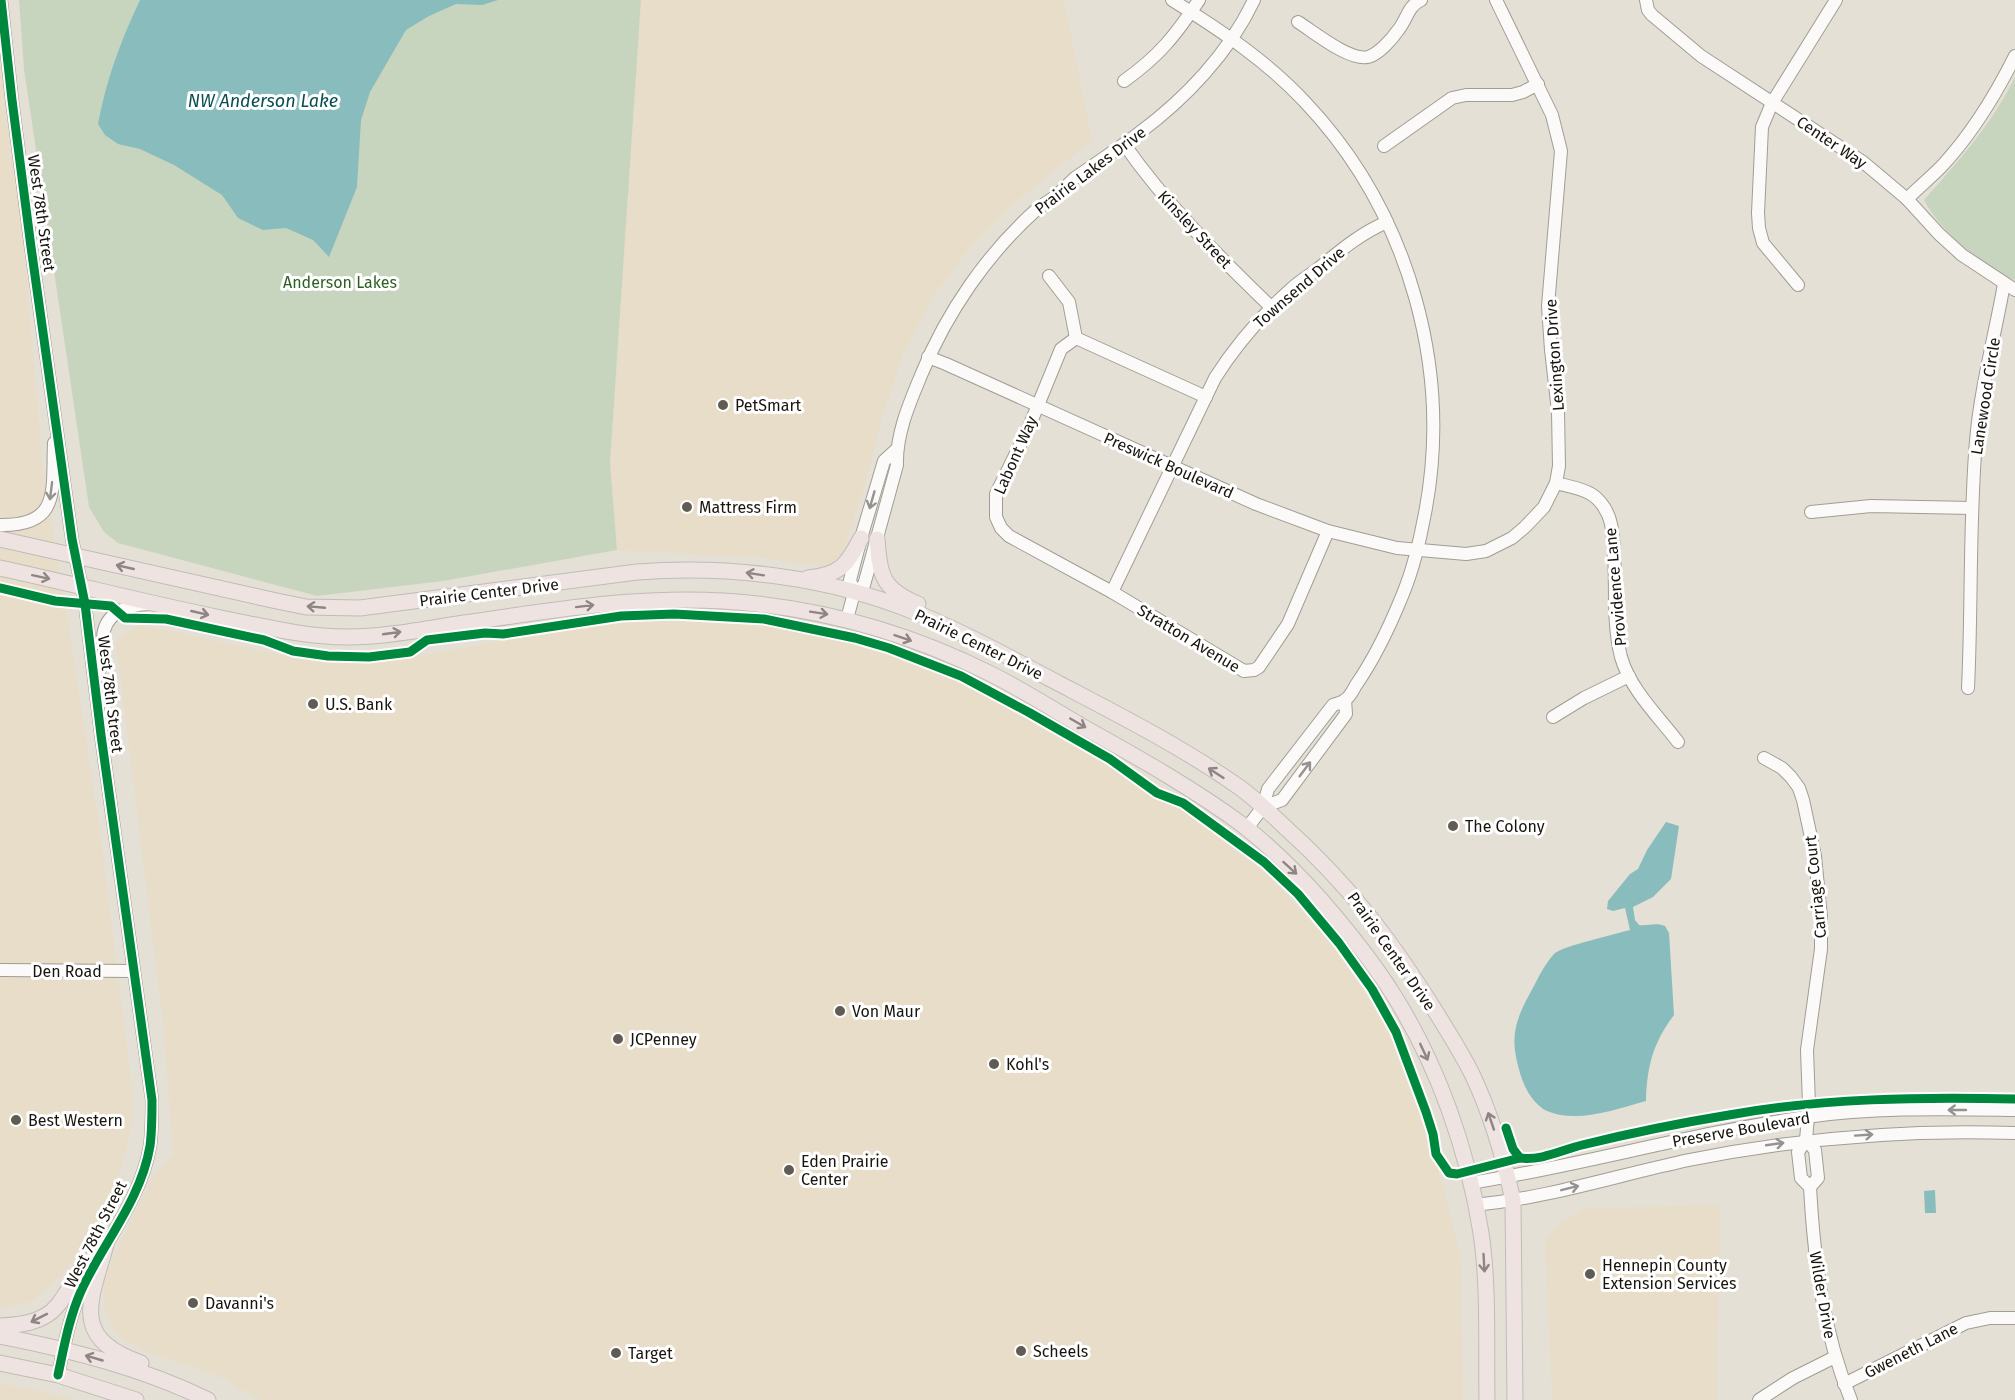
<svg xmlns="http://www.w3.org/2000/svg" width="2015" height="1400" viewBox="0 0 2015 1400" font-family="'Fira Sans',sans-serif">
<rect width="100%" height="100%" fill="#e5e0d5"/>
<!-- built -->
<g fill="#e7ddc9">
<path d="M 641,0 L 1064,0 L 1092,140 L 1019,199 L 967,251 L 934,295 L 904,352 L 881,421 L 864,488 L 843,552 L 829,567 L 765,558 L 617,550 L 610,463 Z"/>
<path d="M 0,45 L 15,145 L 43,472 L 69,627 L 99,825 L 132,1087 L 132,1121 L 124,1159 L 113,1190 L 99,1219 L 63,1274 L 30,1302 L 0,1308 Z"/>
<path d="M 690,619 L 757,624 L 827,635 L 877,650 L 962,680 L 1129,779 L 1151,795 L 1172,802 L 1270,877 L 1332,944 L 1388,1027 L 1428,1129 L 1461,1259 L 1463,1400 L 261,1400 L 216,1375 L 147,1352 L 120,1338 L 110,1325 L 104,1307 L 104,1282 L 114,1255 L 151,1180 L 173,1153 L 163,1022 L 116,642 L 139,624 L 298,659 L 351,663 L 418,656 L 592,625 Z"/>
<path d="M 1720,1205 L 1717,1400 L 1552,1400 L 1545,1243 L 1559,1223 L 1587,1208 Z"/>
<path d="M 0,1383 L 63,1396 L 75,1400 L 0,1400 Z"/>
</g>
<!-- green -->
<g fill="#c8d5be">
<path d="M 19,0 L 641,0 L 610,463 L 617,550 L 443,581 L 317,596 L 118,543 L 104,532 L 89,507 L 24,69 Z"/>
<path d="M 2015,77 L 2015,280 C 1981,266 1941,232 1924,200 C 1958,162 1992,124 2015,77 Z"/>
</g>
<!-- water -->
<g fill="#89bcbc">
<path d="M 140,0 L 498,0 L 482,5 L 456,4 L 429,16 L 406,30 L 370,92 L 361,120 L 357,187 L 329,257 L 313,240 L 286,228 L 263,230 L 238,218 L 222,195 L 174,165 L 140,149 L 118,144 L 105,135 L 98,124 C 106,80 121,40 140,0 Z"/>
<path d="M 1666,822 L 1679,826 L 1671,879 L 1653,897 L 1633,907 L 1635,920 L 1639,925 C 1649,926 1656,922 1665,926 L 1669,933 L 1674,1015 C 1653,1043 1647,1066 1646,1101 C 1617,1109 1577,1124 1547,1111 C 1536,1106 1526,1091 1522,1079 C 1508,1037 1514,1022 1535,984 C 1540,974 1547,961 1555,953 C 1564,946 1616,934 1630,930 L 1625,908 L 1613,911 L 1607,909 L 1608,901 L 1630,874 L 1638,869 L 1647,850 Z"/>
<path d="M 1935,1190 L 1936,1213 L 1925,1213 L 1924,1191 Z"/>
</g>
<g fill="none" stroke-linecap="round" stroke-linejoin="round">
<defs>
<g id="minor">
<path d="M 1,0 L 12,100 L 31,247 L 72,539 L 85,604 L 101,735 L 152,1100 C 152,1116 152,1131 150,1146 C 141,1200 103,1243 81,1291 C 69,1318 64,1347 58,1375"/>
<path d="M 1172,0 C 1220,30 1267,61 1305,102 C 1410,213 1455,374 1423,523 C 1418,549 1411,576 1400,601 C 1388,630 1374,659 1356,685 C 1353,690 1350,697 1345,700 C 1343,702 1336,704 1333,705 L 1268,789 L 1263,807 L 1247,828"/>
<path d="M 1646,0 L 1648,10 L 1652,15 L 1701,56 L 1863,162 L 1907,199 L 1939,234 L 1962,255 L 2015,290"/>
<path d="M 1298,22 C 1314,32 1349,61 1368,57 C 1379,54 1392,39 1399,29 C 1407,19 1408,6 1421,0"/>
<path d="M 1124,81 C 1159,56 1175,36 1199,0"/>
<path d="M 1124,144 C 1166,204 1219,257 1272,308"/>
<path d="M 1384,146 L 1452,98 L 1466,95 L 1512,95 L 1523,92 L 1538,84"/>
<path d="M 1907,199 C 1918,188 1930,178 1941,167 C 1972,134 1995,96 2015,56"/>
<path d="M 1049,276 L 1069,302 L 1076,338"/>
<path d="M 1798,285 L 1763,243 L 1759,228 L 1758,213 L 1762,127 L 1772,103 L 1836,0"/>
<path d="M 928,357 L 946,364 L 1256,504 L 1328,531 L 1397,548 L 1466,554 L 1486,551 L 1512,538 L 1525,527 L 1544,507 L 1556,483 L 1559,466 L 1558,411 L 1551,350 L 1548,306 L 1561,151 L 1552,115 L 1496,0"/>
<path d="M 1206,397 L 1076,338 L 1061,349 L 1029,427 L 996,494 L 996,517 L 1001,528 L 1009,536 L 1112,592 L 1244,671 L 1254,670 L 1259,667 L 1288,624 L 1328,531"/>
<path d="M 1556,483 C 1567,486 1581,488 1591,494 C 1601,500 1609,513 1611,524 C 1619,567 1610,614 1621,657 C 1630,689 1658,716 1678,742"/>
<path d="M 1811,512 L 1871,506 L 1972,508"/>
<path d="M 0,525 C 61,526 52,490 54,443"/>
<path d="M 1112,592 L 1215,378 C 1236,345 1260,317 1289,291 C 1298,282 1309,276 1319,268 C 1341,250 1361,233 1387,222"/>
<path d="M 854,593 L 864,585 L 897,465 C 896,433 910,402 922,373 C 947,312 987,254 1036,210 C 1042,205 1049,201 1055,197 C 1062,191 1068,184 1075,178 C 1096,163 1118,149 1139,133 C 1185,99 1229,53 1254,0"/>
<path d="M 847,619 L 854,593 L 850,580 L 861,538 L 884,461 L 897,449"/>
<path d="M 96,679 C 98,672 103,664 104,657 C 105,651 103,644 103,638 C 104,613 127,605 148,604"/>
<path d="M 1968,688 C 1972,606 1969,523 1976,441 C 1980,390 1995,335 2004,284"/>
<path d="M 1553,717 L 1584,698 L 1629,676"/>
<path d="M 1764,758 L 1782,768 L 1791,777 L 1799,788 L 1803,800 L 1815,856 L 1821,917 L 1821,949 L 1807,1050 L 1809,1105 L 1806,1140 L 1798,1152 L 1801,1178 L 1810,1187 C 1814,1260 1823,1332 1851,1400"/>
<path d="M 1263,807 L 1282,800 L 1346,714 L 1345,700"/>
<path d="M 0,970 L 133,971"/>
<path d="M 1806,1140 L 1815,1150 L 1818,1178 L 1810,1187"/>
<path d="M 1471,1183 C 1583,1165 1693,1133 1806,1117 C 1875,1107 1946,1109 2015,1110"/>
<path d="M 1475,1205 C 1548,1198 1618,1175 1689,1160 C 1799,1138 1903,1129 2015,1133"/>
<path d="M 1844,1384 L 1966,1323 L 1990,1318 L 2015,1318"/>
<path d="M 1759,1400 L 1793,1378 L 1835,1357"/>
</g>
<g id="major">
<path d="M 0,539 L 272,600 L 306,607 L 360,608 L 637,572 C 730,565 830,577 917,613 C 965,633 1011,658 1058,683 C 1119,715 1182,747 1239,787 C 1256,799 1272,815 1287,829 C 1349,885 1390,939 1434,1009 C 1447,1030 1461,1052 1472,1074 C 1491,1114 1504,1158 1513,1201 L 1515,1400"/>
<path d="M 877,539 C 880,576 882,589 918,604"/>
<path d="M 0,568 C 74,584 147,603 221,618 C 262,626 304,637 347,637 C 385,637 425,629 464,623 C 561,609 658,592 757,604 C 839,613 917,637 991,674 C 1023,690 1054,710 1085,728 C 1139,758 1194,789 1244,826 C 1272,848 1298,874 1322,901 C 1348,931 1372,961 1393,994 C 1438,1065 1468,1151 1481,1233 C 1489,1287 1486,1345 1487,1400"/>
<path d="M 808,578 C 840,575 847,565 861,538"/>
<path d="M 106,1245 C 90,1302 70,1338 141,1363"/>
<path d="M 0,1326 C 20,1325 43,1323 57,1306 C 66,1296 72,1282 80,1271 C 87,1262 96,1255 104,1247"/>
<path d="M 0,1336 C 71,1350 143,1368 208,1400"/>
<path d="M 0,1363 L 58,1375 L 136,1400"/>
</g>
</defs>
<!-- minor casing -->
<use href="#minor" stroke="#a19d95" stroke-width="14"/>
<!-- major casing -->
<use href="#major" stroke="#bfbcb7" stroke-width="17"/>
<!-- minor -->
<use href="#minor" stroke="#fbfaf9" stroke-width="12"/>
<!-- major -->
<use href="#major" stroke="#eee3e0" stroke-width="15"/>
<defs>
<g id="cycleway">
<path d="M 1,0 L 12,100 L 31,247 L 72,539 L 85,604 L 101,735 L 152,1100 C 152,1116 152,1131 150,1146 C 141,1200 103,1243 81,1291 C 69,1318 64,1347 58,1375"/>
<path d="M 0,588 L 55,601 L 111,606 L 125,618 L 166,619 L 264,640 L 293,651 L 328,656 L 369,657 L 410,652 L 427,640 L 485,633 L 503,634 L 621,616 L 674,614 L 764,619 L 855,638 L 889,648 L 961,676 L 1030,713 L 1110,759 L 1157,793 L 1183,803 L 1264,862 L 1298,894 L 1339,943 L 1372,989 L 1396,1032 L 1426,1112 L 1433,1134 L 1436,1154 L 1449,1173 L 1457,1174 L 1520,1158"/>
<path d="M 1506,1128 L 1513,1149 L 1520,1158 C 1541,1161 1562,1150 1582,1145 C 1631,1133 1680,1123 1729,1115 C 1823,1098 1920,1097 2015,1099"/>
</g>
</defs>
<!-- cycleway casing -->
<use href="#cycleway" stroke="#fff" stroke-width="13"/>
<!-- cycleway -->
<use href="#cycleway" stroke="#00873e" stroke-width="9"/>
</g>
<!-- one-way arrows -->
<defs><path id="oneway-shaft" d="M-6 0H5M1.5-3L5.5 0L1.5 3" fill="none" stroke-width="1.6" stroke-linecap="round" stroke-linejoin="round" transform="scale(1.5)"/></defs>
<g stroke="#95938f">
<use href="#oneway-shaft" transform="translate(51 491) rotate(97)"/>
<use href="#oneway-shaft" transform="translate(872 500) rotate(106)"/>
<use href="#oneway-shaft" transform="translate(1305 769) rotate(-53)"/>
<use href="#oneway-shaft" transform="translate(1957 1110) rotate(-180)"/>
<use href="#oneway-shaft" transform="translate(1864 1135) rotate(-4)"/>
<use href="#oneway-shaft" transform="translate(1775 1144) rotate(-8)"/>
<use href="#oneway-shaft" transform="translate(1570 1188) rotate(-14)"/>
</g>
<g stroke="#8e8682">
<use href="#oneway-shaft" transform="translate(125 567) rotate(-167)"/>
<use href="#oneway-shaft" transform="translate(755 574) rotate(-171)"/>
<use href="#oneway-shaft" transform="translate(41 577) rotate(12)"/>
<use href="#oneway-shaft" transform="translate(585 606) rotate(-7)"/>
<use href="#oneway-shaft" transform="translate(316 607) rotate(-175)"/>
<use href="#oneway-shaft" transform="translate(200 613) rotate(13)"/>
<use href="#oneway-shaft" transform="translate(819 613) rotate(9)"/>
<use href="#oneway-shaft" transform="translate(392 633) rotate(-8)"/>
<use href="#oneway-shaft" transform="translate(903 638) rotate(19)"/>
<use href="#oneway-shaft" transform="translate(1078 723) rotate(30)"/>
<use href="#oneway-shaft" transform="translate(1216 773) rotate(-147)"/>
<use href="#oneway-shaft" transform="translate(1290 868) rotate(42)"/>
<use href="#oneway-shaft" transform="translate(1424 1052) rotate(65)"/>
<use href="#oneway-shaft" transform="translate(1491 1121) rotate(-109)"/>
<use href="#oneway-shaft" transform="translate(1484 1263) rotate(87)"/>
<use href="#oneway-shaft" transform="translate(39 1318) rotate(153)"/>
<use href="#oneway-shaft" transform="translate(94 1358) rotate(-164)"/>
</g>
<!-- markers -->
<g fill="#605c54" stroke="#fff" stroke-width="2">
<circle cx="723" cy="405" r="6"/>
<circle cx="687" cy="507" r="6"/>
<circle cx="313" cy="704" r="6"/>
<circle cx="1453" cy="826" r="6"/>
<circle cx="840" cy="1011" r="6"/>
<circle cx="618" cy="1039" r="6"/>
<circle cx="994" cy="1064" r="6"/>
<circle cx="16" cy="1120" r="6"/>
<circle cx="789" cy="1170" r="6"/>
<circle cx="1590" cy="1274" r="6"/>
<circle cx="193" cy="1303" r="6"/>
<circle cx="1021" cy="1351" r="6"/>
<circle cx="616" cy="1353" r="6"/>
</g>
<g text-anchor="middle" stroke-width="6" stroke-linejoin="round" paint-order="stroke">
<!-- street labels -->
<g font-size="16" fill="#19150e" stroke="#fff">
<text transform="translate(1832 142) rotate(34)" y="6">Center Way</text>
<text transform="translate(1090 170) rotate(-37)" y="6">Prairie Lakes Drive</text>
<text transform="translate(42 213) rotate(82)" y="6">West 78th Street</text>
<text transform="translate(1195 229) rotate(47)" y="6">Kinsley Street</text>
<text transform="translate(1299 287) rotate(-41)" y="6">Townsend Drive</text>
<text transform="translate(1554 355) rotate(-94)" y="6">Lexington Drive</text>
<text transform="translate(1985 396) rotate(-81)" y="6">Lanewood Circle</text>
<text transform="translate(1015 455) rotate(-66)" y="6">Labont Way</text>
<text transform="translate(1169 465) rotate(24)" y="6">Preswick Boulevard</text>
<text transform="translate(1615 587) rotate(-95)" y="6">Providence Lane</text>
<text transform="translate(489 592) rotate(-7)" y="6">Prairie Center Drive</text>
<text transform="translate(1189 638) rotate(31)" y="6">Stratton Avenue</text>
<text transform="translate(979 644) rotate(26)" y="6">Prairie Center Drive</text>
<text transform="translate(111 694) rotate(83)" y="6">West 78th Street</text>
<text transform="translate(1815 887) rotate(-96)" y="6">Carriage Court</text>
<text transform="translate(1392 951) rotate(55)" y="6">Prairie Center Drive</text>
<text x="67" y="977">Den Road</text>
<text transform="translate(1741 1129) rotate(-10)" y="6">Preserve Boulevard</text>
<text transform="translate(95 1234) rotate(-63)" y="6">West 78th Street</text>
<text transform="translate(1823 1295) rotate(80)" y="6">Wilder Drive</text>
<text transform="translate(1911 1350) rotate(-27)" y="6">Gweneth Lane</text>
</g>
<!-- park labels -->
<g font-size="16" fill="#2d5f23" stroke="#fff">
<text x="340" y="288">Anderson Lakes</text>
</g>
<!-- poi labels -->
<g font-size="16" fill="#19150e" stroke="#fff" text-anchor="start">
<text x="735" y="411">PetSmart</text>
<text x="699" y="513">Mattress Firm</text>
<text x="325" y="710">U.S. Bank</text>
<text x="1465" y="832">The Colony</text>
<text x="852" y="1017">Von Maur</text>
<text x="630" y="1045">JCPenney</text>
<text x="1006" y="1070">Kohl's</text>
<text x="28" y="1126">Best Western</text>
<text x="801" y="1167">Eden Prairie<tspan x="801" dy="18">Center</tspan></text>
<text x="1602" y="1271">Hennepin County<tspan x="1602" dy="18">Extension Services</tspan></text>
<text x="205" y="1309">Davanni's</text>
<text x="1033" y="1357">Scheels</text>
<text x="628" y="1359">Target</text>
</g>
<!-- water labels -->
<g font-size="18" font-style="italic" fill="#094f52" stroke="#fff">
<text x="263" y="107">NW Anderson Lake</text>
</g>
</g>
</svg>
